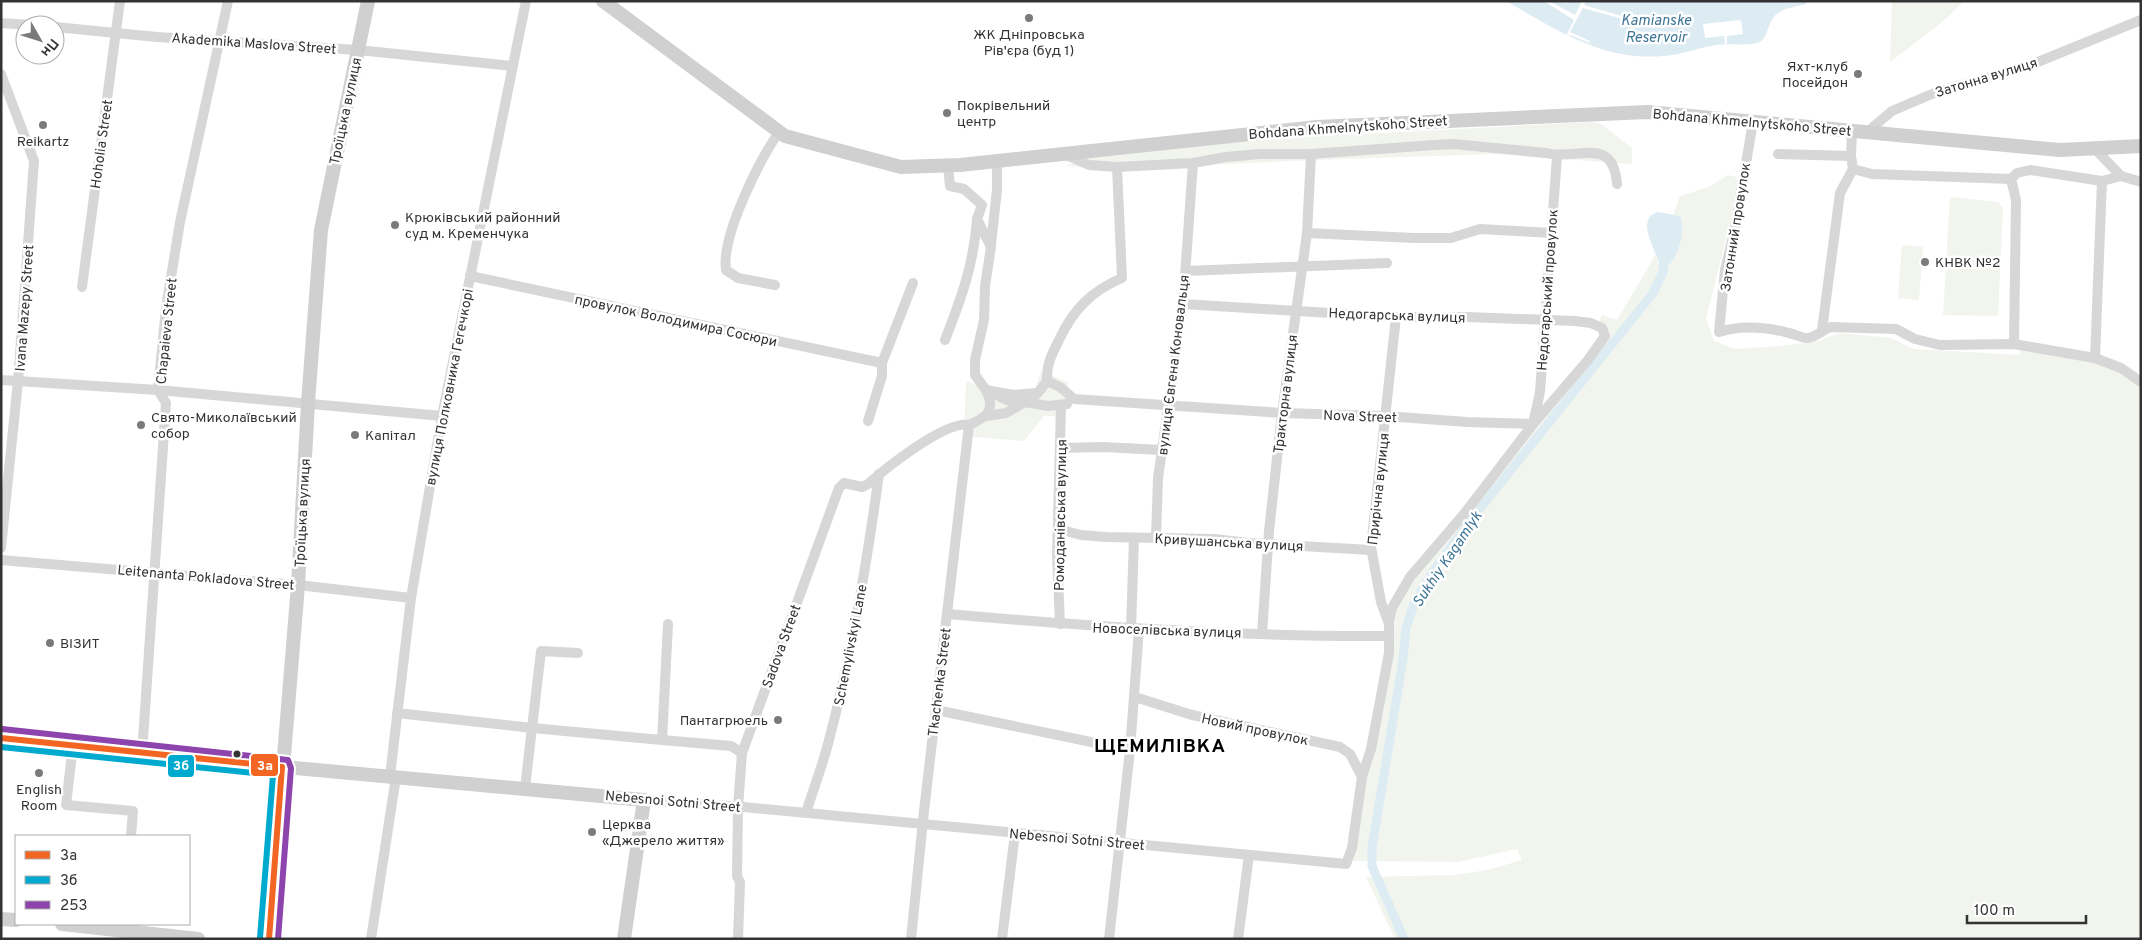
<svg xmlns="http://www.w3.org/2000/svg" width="2142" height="940" viewBox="0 0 2142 940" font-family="Overpass,sans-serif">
<rect width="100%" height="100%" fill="#fff"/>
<!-- green -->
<g fill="#f1f5ed">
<path d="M 1892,1 L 1964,1 L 1941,23 L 1890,62 Z"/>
<path d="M 1593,122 L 1601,124 L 1632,148 L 1632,164 L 1493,154 L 1315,160 L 1120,169 L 1066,166 L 1090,156 L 1284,138 Z"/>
<path d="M 1728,175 L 1736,177 L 1740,184 L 1706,319 L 1714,341 L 1735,349 L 1780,346 L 1819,341 L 1839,333 L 1891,338 L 1914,349 L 2020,355 L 2021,349 L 2091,361 L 2141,380 L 2141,939 L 1395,939 L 1366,877 L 1454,875 L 1488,870 L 1522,860 L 1517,849 L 1458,862 L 1353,861 L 1365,784 L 1373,760 L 1385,703 L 1393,650 L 1395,616 L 1400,599 L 1413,581 L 1609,336 L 1599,323 L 1602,315 L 1617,320 L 1656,254 L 1659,266 L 1668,267 C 1678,250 1684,235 1680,216 L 1673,215 L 1680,196 L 1709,187 Z"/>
<path d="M 1950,197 L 1998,202 L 2003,208 L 1998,316 L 1943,315 Z"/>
<path d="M 1902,245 L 1923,247 L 1919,300 L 1898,298 Z"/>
<path d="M 1041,371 L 1068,382 L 1069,391 L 1063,416 L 1044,416 L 1024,441 L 964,436 L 966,381 L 978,385 L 1034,392 Z"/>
</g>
<!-- water -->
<g fill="#ddebf3">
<path d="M 1506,1 L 1807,1 L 1806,4 C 1797,7 1786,7 1778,13 C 1766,21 1770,39 1757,43 C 1744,46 1729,43 1716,45 C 1698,48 1681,55 1664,56 C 1602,61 1557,30 1506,1 Z"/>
<path d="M 1658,212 L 1680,216 C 1686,233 1678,259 1664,270 C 1659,266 1659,262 1657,257 C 1652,244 1637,218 1658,212 Z"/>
</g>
<!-- pier -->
<g fill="#fff">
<path d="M 1549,1 L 1575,15 L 1582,1 L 1586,1 L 1584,5 L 1645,23 L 1655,27 L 1655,28 L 1583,8 L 1570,32 L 1590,41 L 1590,43 L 1570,35 L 1566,36 L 1574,20 L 1544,1 Z"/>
<path d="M 1741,20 L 1743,34 L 1727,36 L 1727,44 L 1725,44 L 1724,36 L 1705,38 L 1703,24 Z"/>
</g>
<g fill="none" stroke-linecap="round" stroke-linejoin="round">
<!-- canal -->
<path stroke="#ddebf3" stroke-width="9" d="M 1404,939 L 1372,866 L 1372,847 L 1403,659 L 1406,628 L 1415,601 L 1432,573 L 1474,516 L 1653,293 L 1663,272 L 1664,261"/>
<!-- street -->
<g stroke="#d7d7d7" stroke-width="10">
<path d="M 1,23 L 31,25"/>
<path d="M 55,27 L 157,37 L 358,50 L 513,66"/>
<path d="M 1,74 L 34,161 L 18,381 L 1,548"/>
<path d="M 1753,122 L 1735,228 L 1725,270 L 1719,332 C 1741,325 1766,327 1789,333 C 1795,334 1801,338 1807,338 C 1816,338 1823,329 1831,327 L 1896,329 L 1915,339 L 1940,345 L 2014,344 L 2095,358 L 2121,368 L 2141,382"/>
<path d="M 1866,133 L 1892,111 L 1939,91 L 2023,68 L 2141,20"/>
<path d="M 2095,149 L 2121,176"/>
<path d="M 1064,154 L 1089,165 L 1117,167 L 1193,163 L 1226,157 L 1260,154 L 1311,154 L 1434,145 L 1453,144 L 1546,153 C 1576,161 1613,134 1617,184"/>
<path d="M 1778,154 L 1851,156 L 1853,169 L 1872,174 L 2011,179 L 2017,173 L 2030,170 L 2102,181 L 2121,176 L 2141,182"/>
<path d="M 1851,156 L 1852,132"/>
<path d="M 948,166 L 950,186 L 964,189 L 982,205 L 977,219 L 991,247 L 985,286 L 984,320 L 975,360 L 975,375 L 986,390 L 1013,395 L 1037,393"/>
<path d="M 2011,179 L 2016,200 L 2014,344"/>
<path d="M 1307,233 L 1414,238 L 1451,238 L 1480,229 L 1552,233"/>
<path d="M 991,244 L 997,190 L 997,161"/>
<path d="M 1186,271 L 1387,263"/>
<path d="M 470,276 L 882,363"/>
<path d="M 775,285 L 738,278 L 726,270 C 721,236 759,161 779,132"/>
<path d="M 82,287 L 120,1"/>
<path d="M 1822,330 L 1840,193 L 1853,169"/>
<path d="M 945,340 C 961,299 974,264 977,219"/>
<path d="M 2095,358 L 2102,181"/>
<path d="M 1,380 L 158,390 L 442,416"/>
<path d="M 1047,381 C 1046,365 1052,354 1059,340 C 1073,310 1091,291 1122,278 L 1117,167"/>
<path d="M 987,416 L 1006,413 L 1025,402 L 1048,406 L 1067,404"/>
<path d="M 868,421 L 882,376 L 882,363 L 913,283"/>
<path d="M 969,425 C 987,417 996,411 986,390 L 1007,400 L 1025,402 L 1038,393 L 1047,381 L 1060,387 L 1074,399 L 1282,413 L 1385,416 L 1467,422 L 1533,424 L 1588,360 L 1605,336 L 1602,328 L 1591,323 L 1575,321 L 1467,317 L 1396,317 L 1183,304"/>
<path d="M 1060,448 L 1103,447 L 1162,450"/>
<path d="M 1058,529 L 1081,535 L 1106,537 L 1215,539 L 1248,543 L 1371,550"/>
<path d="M 1156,537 L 1158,478 L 1183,304 L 1193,163"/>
<path d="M 1,560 L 298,585 L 411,598"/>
<path d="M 948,614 C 1094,627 1241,637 1388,636"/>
<path d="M 1389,622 L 1392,608 L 1410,577 L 1464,514 L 1533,424 L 1540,392 L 1557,156"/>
<path d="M 1060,624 L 1057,554 L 1061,406"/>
<path d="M 1131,629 L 1134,538"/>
<path d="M 1262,634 L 1269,531 L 1282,413 L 1307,233 L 1311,154"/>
<path d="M 1135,697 L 1192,715 L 1340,747 L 1350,754 L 1362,777"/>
<path d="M 936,710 L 1130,750"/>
<path d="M 397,713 L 532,728 L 541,651 L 578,653"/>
<path d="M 662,740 L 731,746 L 742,753"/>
<path d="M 73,745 L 66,805 L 133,811 L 131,836"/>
<path d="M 142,754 L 166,403 L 158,390 L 166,308 L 180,222 L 228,1"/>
<path d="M 390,776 L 411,598 L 442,416 L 526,1"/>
<path d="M 525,788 L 532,728 L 662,740 L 668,624"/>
<path d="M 644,800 L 743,807 L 1346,864 L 1352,848 L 1362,777 L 1371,749 L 1389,653 L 1389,624 L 1381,602 L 1371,547 L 1396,317"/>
<path d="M 806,813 C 813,789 823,765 829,740 C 852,653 867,563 879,474"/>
<path d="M 126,939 L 126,924"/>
<path d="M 371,939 L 396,777"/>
<path d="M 738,939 L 740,882 L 737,876 L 738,807 L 742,753 L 839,488 L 844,483 L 862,487 L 868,484 C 886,468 946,420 969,425"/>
<path d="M 911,939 L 924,811 L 969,425"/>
<path d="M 1002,939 L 1015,833"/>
<path d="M 1109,939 L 1130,750 L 1139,629"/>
<path d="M 1238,939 L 1249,855"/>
</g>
<!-- secondary -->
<g stroke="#d0d0d0" stroke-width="14">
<path d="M 603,1 L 785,136 L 901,167 L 960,165 L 1317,127 L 1647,112 L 2060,150 L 2141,146"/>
<path d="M 1,738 L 142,754 L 644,800 L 624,939"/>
<path d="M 1,919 L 16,920"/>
<path d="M 62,924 L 198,939"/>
<path d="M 269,939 L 298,585 L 308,403 L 321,230 L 368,1"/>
</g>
<defs>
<path id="bus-1" d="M 1,738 L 282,767 L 269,939"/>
<path id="bus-2" d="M 1,747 L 273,775 L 260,938"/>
<path id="bus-3" d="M 2,729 L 288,760 L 291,768 L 278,939"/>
</defs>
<!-- bus-1 casing -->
<use href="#bus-1" stroke="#fff" stroke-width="10"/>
<!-- bus-2 casing -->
<use href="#bus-2" stroke="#fff" stroke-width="10"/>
<!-- bus-3 casing -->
<use href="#bus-3" stroke="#fff" stroke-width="10"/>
<!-- bus-1 -->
<use href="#bus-1" stroke="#f26522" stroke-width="6"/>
<!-- bus-2 -->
<use href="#bus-2" stroke="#00a9ce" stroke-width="6"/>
<!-- bus-3 -->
<use href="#bus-3" stroke="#8e44ad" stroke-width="6"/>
</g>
<!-- markers -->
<g fill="#7a7a7a" stroke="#fff" stroke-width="2">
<circle cx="1029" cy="18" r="5"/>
<circle cx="1858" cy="74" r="5"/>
<circle cx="947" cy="113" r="5"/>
<circle cx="43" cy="125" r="5"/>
<circle cx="395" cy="225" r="5"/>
<circle cx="1925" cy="262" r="5"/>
<circle cx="141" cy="425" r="5"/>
<circle cx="355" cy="435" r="5"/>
<circle cx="50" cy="643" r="5"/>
<circle cx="778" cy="720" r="5"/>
<circle cx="39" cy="773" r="5"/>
<circle cx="592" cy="832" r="5"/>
</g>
<circle fill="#333" stroke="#fff" stroke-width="2" cx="237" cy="754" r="4.5"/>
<g text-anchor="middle" stroke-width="5" stroke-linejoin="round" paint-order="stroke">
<!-- poi labels -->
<g font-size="14" fill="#333" stroke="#fff" text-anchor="start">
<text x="1029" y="39" text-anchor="middle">ЖК Дніпровська<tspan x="1029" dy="16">Рів'єра (буд 1)</tspan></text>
<text x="1848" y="71" text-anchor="end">Яхт-клуб<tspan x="1848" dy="16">Посейдон</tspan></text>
<text x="957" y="110">Покрівельний<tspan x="957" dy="16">центр</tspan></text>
<text x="43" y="146" text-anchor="middle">Reikartz</text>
<text x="405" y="222">Крюківський районний<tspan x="405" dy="16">суд м. Кременчука</tspan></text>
<text x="1935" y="267">КНВК №2</text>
<text x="151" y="422">Свято-Миколаївський<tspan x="151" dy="16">собор</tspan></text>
<text x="365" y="440">Капітал</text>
<text x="60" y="648">ВІЗИТ</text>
<text x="768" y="725" text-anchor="end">Пантагрюель</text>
<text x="39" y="794" text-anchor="middle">English<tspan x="39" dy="16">Room</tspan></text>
<text x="602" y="829">Церква<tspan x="602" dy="16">«Джерело життя»</tspan></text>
</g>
<!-- street labels -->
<g font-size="14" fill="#333" stroke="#fff">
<text transform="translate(254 43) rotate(4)" y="5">Akademika Maslova Street</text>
<text transform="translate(1986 77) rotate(-17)" y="5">Затонна вулиця</text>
<text transform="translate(345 111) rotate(-78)" y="5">Троїцька вулиця</text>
<text transform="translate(1752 122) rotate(5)" y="5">Bohdana Khmelnytskoho Street</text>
<text transform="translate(1348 127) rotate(-4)" y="5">Bohdana Khmelnytskoho Street</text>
<text transform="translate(101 144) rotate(-82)" y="5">Hoholia Street</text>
<text transform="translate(1735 227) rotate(-81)" y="5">Затонний провулок</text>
<text transform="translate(1547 290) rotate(-86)" y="5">Недогарський провулок</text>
<text transform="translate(24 308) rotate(-86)" y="5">Ivana Mazepy Street</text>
<text transform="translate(1397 315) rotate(2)" y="5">Недогарська вулиця</text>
<text transform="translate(676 320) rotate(12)" y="5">провулок Володимира Сосюри</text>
<text transform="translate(166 331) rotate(-84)" y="5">Chapaieva Street</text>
<text transform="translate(1173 365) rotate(-83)" y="5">вулиця Євгена Коновальця</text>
<text transform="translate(449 387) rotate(-79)" y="5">вулиця Полковника Гегечкорі</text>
<text transform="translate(1285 394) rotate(-83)" y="5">Тракторна вулиця</text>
<text transform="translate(1360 416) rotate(2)" y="5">Nova Street</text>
<text transform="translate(1378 489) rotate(-84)" y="5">Прирічна вулиця</text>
<text transform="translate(302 513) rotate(-87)" y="5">Троїцька вулиця</text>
<text transform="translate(1060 515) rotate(-89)" y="5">Ромоданівська вулиця</text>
<text transform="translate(1229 542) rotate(3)" y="5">Кривушанська вулиця</text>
<text transform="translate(206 577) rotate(5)" y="5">Leitenanta Pokladova Street</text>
<text transform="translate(1167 630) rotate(2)" y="5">Новоселівська вулиця</text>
<text transform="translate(850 645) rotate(-79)" y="5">Schemylivskyi Lane</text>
<text transform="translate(781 646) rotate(-70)" y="5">Sadova Street</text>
<text transform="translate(939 682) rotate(-83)" y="5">Tkachenka Street</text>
<text transform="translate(1255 729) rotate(12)" y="5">Новий провулок</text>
<text transform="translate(673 801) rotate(5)" y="5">Nebesnoi Sotni Street</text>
<text transform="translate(1077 839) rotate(5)" y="5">Nebesnoi Sotni Street</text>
</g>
<!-- water labels -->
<g font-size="15" font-style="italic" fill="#3f7597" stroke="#fff">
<text x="1656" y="25">Kamianske<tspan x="1656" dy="17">Reservoir</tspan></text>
<text transform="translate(1447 559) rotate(-56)" y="5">Sukhiy Kagamlyk</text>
</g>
<!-- district labels -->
<g font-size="19" font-weight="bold" letter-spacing="1" fill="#000" stroke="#fff">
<text x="1160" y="752">ЩЕМИЛІВКА</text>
</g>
</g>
<g stroke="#fff" stroke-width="2">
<rect x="250" y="753" width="29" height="24" rx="5" fill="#f26522"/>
<rect x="167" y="754" width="28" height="24" rx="5" fill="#00a9ce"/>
</g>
<g font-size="14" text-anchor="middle" font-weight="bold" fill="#fff">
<text x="265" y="770">3а</text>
<text x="181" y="770">3б</text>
</g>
<!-- border -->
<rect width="2142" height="940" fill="none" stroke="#333333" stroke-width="5"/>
<!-- legend -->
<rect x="15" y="835" width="175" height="90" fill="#ffffff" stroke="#adadad"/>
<rect x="25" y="851" width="25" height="8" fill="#f26522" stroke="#adadad"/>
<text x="60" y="860" font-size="15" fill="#333333">3а</text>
<rect x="25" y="876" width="25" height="8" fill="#00a9ce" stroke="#adadad"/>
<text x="60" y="885" font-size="15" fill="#333333">3б</text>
<rect x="25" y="901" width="25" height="8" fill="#8e44ad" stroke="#adadad"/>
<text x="60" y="910" font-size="15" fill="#333333">253</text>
<!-- north arrow -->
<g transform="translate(40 40) rotate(129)"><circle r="24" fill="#ffffff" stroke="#adadad"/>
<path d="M0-4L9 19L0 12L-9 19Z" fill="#7a7a7a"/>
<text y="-8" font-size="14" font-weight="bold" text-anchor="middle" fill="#333333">Пн</text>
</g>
<!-- scale -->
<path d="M1967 915v8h119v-8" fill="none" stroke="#333333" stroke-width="2.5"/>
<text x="1974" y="915" font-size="15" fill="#333333" stroke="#ffffff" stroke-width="4" paint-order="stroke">100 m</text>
</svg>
